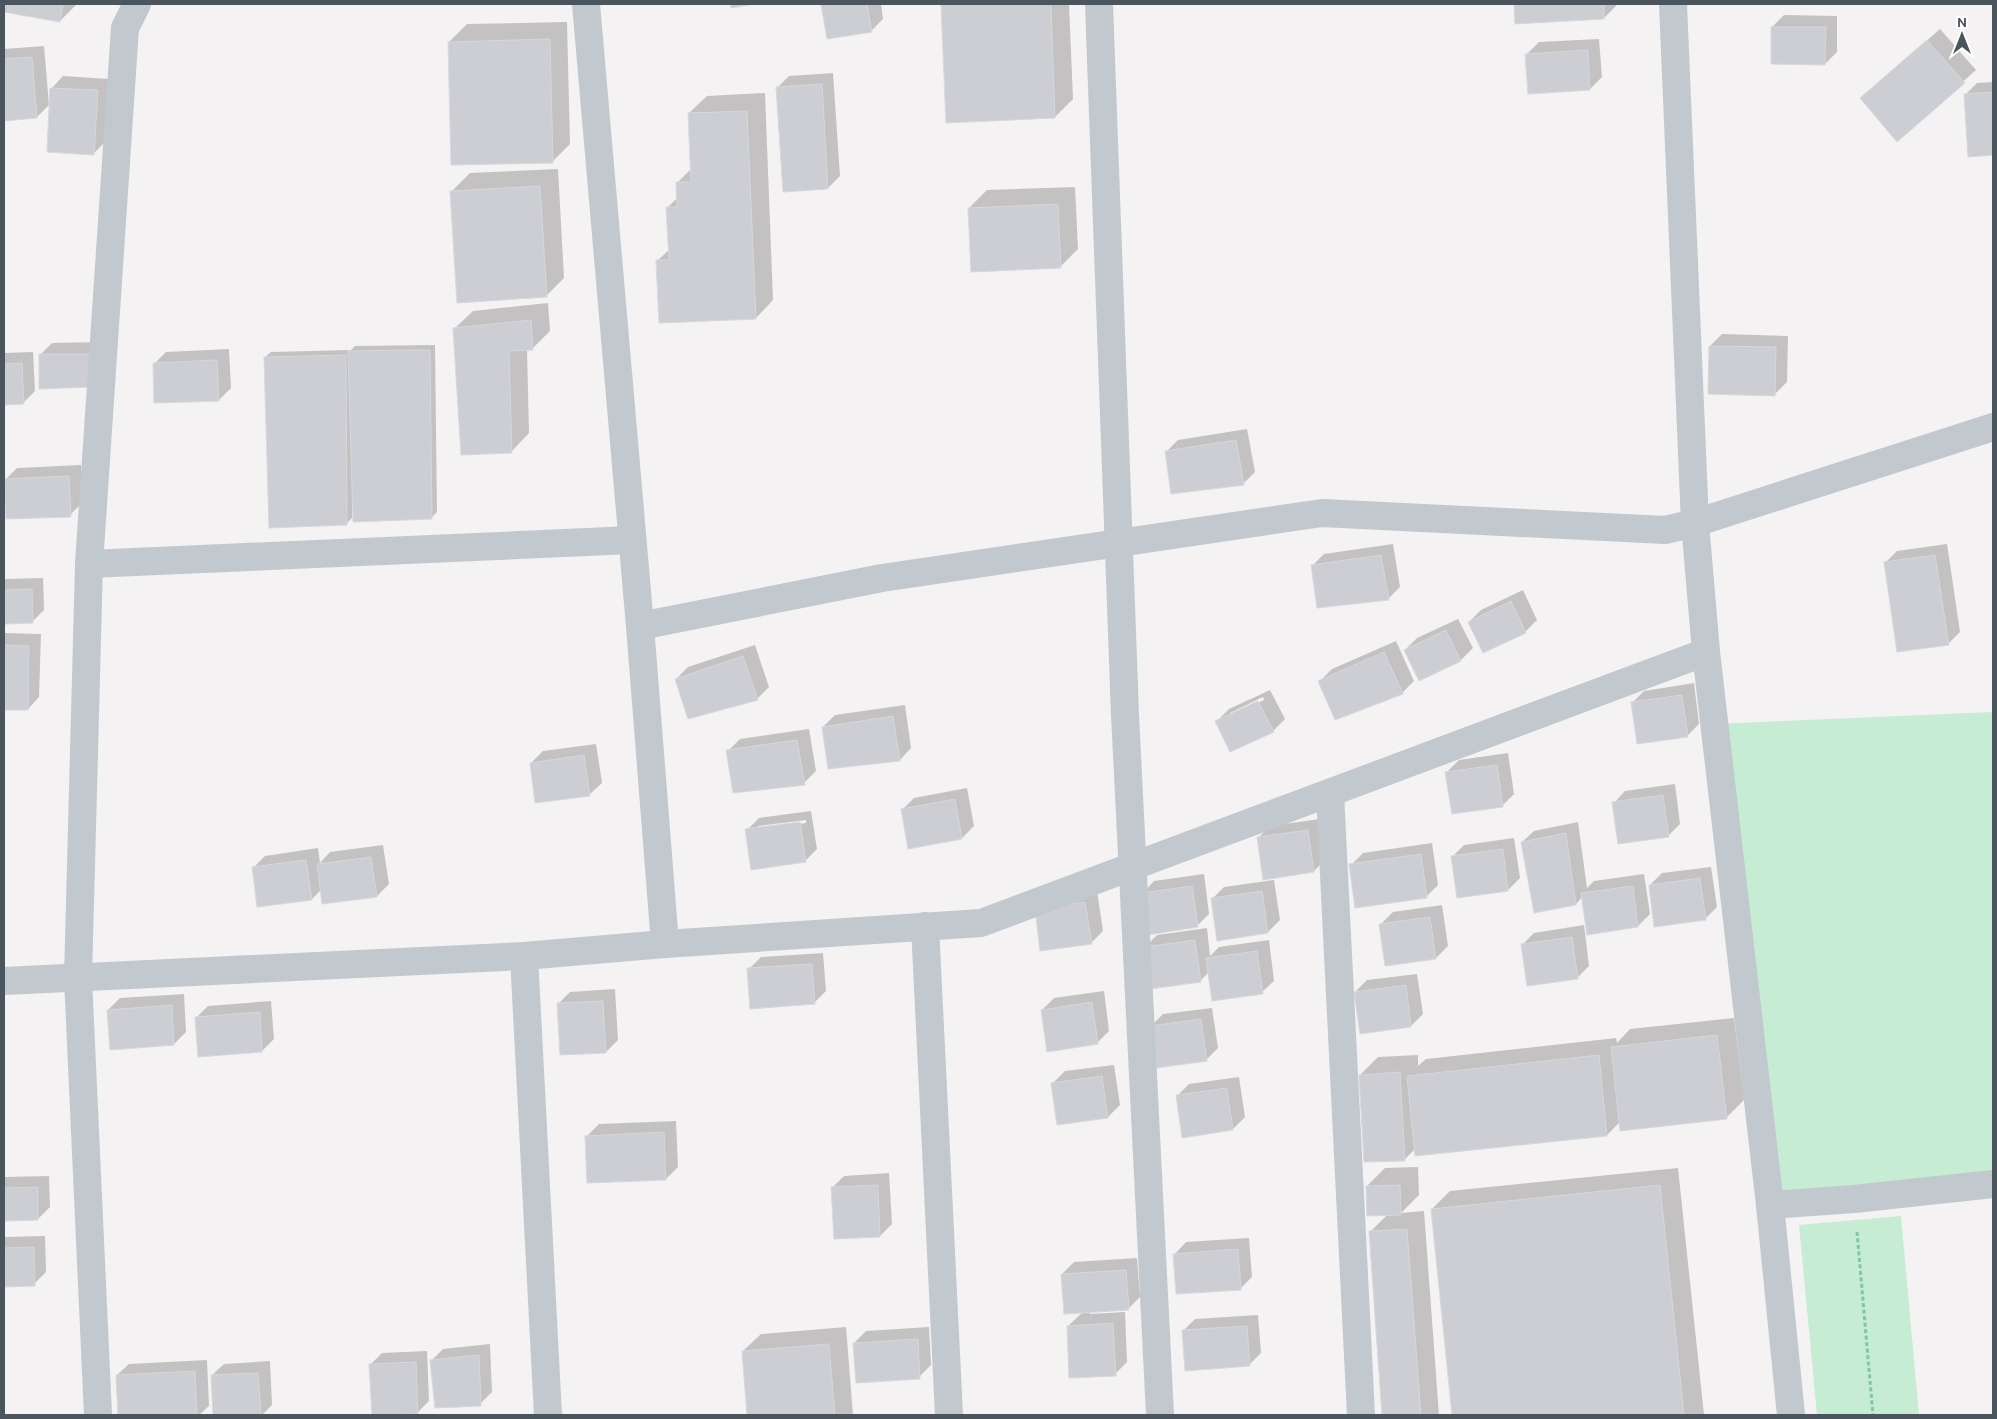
<svg xmlns="http://www.w3.org/2000/svg" width="1997" height="1419" viewBox="0 0 1997 1419" font-family="Overpass,sans-serif">
<rect width="100%" height="100%" fill="#f4f2f2"/>
<!-- green -->
<g fill="#c6ecd4">
<path d="M 1993,712 L 1993,1183 L 1770,1205 L 1715,724 Z"/>
<path d="M 1901,1216 L 1919,1415 L 1817,1415 L 1799,1225 Z"/>
</g>
<!-- shadow -->
<g fill="#0003" fill-rule="evenodd">
<path d="M 4,4 L 77,4 L 60,21 L 4,11 Z"/>
<path d="M 823,4 L 881,4 L 883,19 L 871,31 L 828,38 Z"/>
<path d="M 943,4 L 1069,4 L 1073,99 L 1055,117 L 947,122 Z"/>
<path d="M 1515,4 L 1616,4 L 1616,6 L 1604,18 L 1516,22 Z"/>
<path d="M 1784,15 L 1837,16 L 1837,52 L 1825,64 L 1772,27 Z"/>
<path d="M 567,22 L 570,144 L 552,162 L 449,42 L 467,24 Z"/>
<path d="M 1940,29 L 1976,70 L 1898,140 L 1861,98 Z"/>
<path d="M 1599,39 L 1602,77 L 1590,89 L 1527,54 L 1539,42 Z"/>
<path d="M 44,46 L 49,105 L 37,117 L 4,120 L 4,49 Z"/>
<path d="M 833,73 L 840,176 L 828,188 L 777,88 L 789,76 Z"/>
<path d="M 63,76 L 109,79 L 106,141 L 94,153 L 52,88 Z"/>
<path d="M 1993,82 L 1993,154 L 1969,156 L 1965,95 L 1977,83 Z"/>
<path d="M 765,93 L 773,300 L 756,318 L 657,261 L 670,249 L 668,207 L 678,197 L 677,183 L 692,168 L 689,113 L 707,96 Z"/>
<path d="M 558,169 L 564,278 L 546,296 L 452,191 L 470,173 Z"/>
<path d="M 1075,187 L 1078,249 L 1060,267 L 969,208 L 987,190 Z"/>
<path d="M 548,303 L 550,331 L 532,349 L 527,349 L 529,433 L 512,451 L 455,328 L 473,311 Z"/>
<path d="M 1722,334 L 1788,336 L 1787,382 L 1775,394 L 1710,346 Z"/>
<path d="M 102,342 L 102,374 L 40,355 L 52,343 Z"/>
<path d="M 435,345 L 437,512 L 431,518 L 352,502 L 352,518 L 346,524 L 265,357 L 271,352 L 351,350 L 355,346 Z"/>
<path d="M 229,349 L 231,388 L 219,400 L 154,364 L 166,352 Z"/>
<path d="M 33,352 L 35,391 L 23,403 L 4,403 L 4,353 Z"/>
<path d="M 1247,429 L 1255,472 L 1243,484 L 1166,452 L 1178,440 Z"/>
<path d="M 81,465 L 82,503 L 70,515 L 6,479 L 17,468 Z"/>
<path d="M 1393,544 L 1400,587 L 1388,599 L 1312,566 L 1324,554 Z"/>
<path d="M 1947,544 L 1960,632 L 1948,644 L 1885,563 L 1897,551 Z"/>
<path d="M 43,578 L 44,610 L 32,622 L 4,622 L 4,579 Z"/>
<path d="M 1523,590 L 1537,620 L 1525,632 L 1469,622 L 1481,610 Z"/>
<path d="M 1458,619 L 1473,648 L 1461,660 L 1419,679 L 1405,650 L 1417,638 Z"/>
<path d="M 4,633 L 41,634 L 39,697 L 28,709 L 4,709 Z"/>
<path d="M 1396,641 L 1414,681 L 1402,693 L 1320,681 L 1332,669 Z"/>
<path d="M 755,645 L 769,687 L 757,699 L 676,679 L 688,667 Z"/>
<path d="M 1694,683 L 1699,724 L 1687,736 L 1632,703 L 1644,691 Z"/>
<path d="M 1270,690 L 1285,719 L 1273,731 L 1217,721 L 1229,709 ZM 1263,697 L 1264,700 L 1230,716 L 1230,713 Z"/>
<path d="M 905,705 L 911,748 L 900,760 L 823,727 L 835,715 Z"/>
<path d="M 809,729 L 816,771 L 804,783 L 728,751 L 740,739 Z"/>
<path d="M 596,744 L 602,783 L 590,794 L 531,763 L 543,751 Z"/>
<path d="M 1508,753 L 1514,794 L 1502,806 L 1447,772 L 1459,760 Z"/>
<path d="M 1675,784 L 1680,824 L 1668,836 L 1614,803 L 1625,791 Z"/>
<path d="M 967,788 L 974,826 L 962,838 L 902,810 L 914,798 Z"/>
<path d="M 811,811 L 817,849 L 805,861 L 747,830 L 759,818 ZM 806,820 L 806,823 L 758,829 L 758,826 Z"/>
<path d="M 1320,819 L 1326,859 L 1314,871 L 1258,838 L 1270,826 Z"/>
<path d="M 1578,822 L 1587,888 L 1594,881 L 1644,874 L 1650,914 L 1638,926 L 1583,896 L 1576,904 L 1522,842 L 1534,831 Z"/>
<path d="M 1514,838 L 1520,878 L 1508,890 L 1452,857 L 1464,845 Z"/>
<path d="M 1432,843 L 1438,885 L 1426,897 L 1351,865 L 1363,853 Z"/>
<path d="M 383,845 L 389,884 L 377,896 L 322,889 L 312,899 L 253,868 L 265,856 L 318,848 L 320,863 L 330,852 Z"/>
<path d="M 1711,867 L 1717,907 L 1705,919 L 1650,885 L 1662,873 Z"/>
<path d="M 1204,874 L 1209,914 L 1197,926 L 1143,893 L 1154,881 Z"/>
<path d="M 1274,880 L 1280,920 L 1268,932 L 1212,899 L 1224,887 Z"/>
<path d="M 1097,891 L 1103,931 L 1091,943 L 1048,898 Z"/>
<path d="M 1442,905 L 1448,946 L 1436,958 L 1381,924 L 1393,912 Z"/>
<path d="M 1584,925 L 1589,966 L 1577,978 L 1522,945 L 1534,933 Z"/>
<path d="M 1207,928 L 1210,956 L 1219,947 L 1269,940 L 1274,981 L 1262,992 L 1209,972 L 1200,981 L 1145,947 L 1157,935 Z"/>
<path d="M 823,953 L 826,991 L 814,1003 L 749,969 L 761,957 Z"/>
<path d="M 1417,974 L 1423,1014 L 1411,1026 L 1355,992 L 1367,980 Z"/>
<path d="M 615,989 L 618,1040 L 606,1052 L 558,1004 L 570,992 Z"/>
<path d="M 1104,991 L 1109,1031 L 1097,1043 L 1042,1010 L 1054,998 Z"/>
<path d="M 184,994 L 186,1032 L 174,1044 L 108,1010 L 120,998 Z"/>
<path d="M 271,1001 L 274,1039 L 262,1051 L 196,1018 L 208,1006 Z"/>
<path d="M 1212,1008 L 1218,1048 L 1206,1060 L 1151,1026 L 1163,1014 Z"/>
<path d="M 1734,1018 L 1744,1100 L 1726,1118 L 1621,1121 L 1607,1135 L 1416,1148 L 1405,1159 L 1360,1075 L 1378,1057 L 1418,1055 L 1418,1066 L 1426,1059 L 1616,1038 L 1617,1043 L 1630,1029 Z"/>
<path d="M 1114,1065 L 1120,1105 L 1108,1117 L 1053,1083 L 1065,1071 Z"/>
<path d="M 1239,1077 L 1245,1117 L 1233,1129 L 1177,1096 L 1189,1084 Z"/>
<path d="M 676,1121 L 678,1167 L 666,1179 L 587,1136 L 599,1124 Z"/>
<path d="M 1418,1167 L 1419,1195 L 1401,1213 L 1424,1211 L 1439,1415 L 1383,1415 L 1370,1232 L 1388,1214 L 1367,1186 L 1385,1168 Z"/>
<path d="M 1678,1168 L 1704,1415 L 1453,1415 L 1432,1209 L 1450,1191 Z"/>
<path d="M 889,1173 L 892,1224 L 880,1236 L 833,1187 L 844,1176 Z"/>
<path d="M 49,1176 L 50,1207 L 38,1219 L 4,1220 L 4,1177 Z"/>
<path d="M 45,1236 L 46,1272 L 34,1284 L 4,1285 L 4,1237 Z"/>
<path d="M 1249,1238 L 1252,1277 L 1240,1289 L 1175,1254 L 1186,1242 Z"/>
<path d="M 1137,1258 L 1140,1297 L 1128,1309 L 1090,1311 L 1090,1314 L 1125,1312 L 1127,1362 L 1115,1374 L 1068,1326 L 1083,1312 L 1062,1274 L 1074,1262 Z"/>
<path d="M 1258,1315 L 1261,1353 L 1249,1365 L 1183,1331 L 1195,1319 Z"/>
<path d="M 846,1327 L 853,1415 L 748,1415 L 743,1351 L 761,1334 Z"/>
<path d="M 929,1327 L 931,1365 L 919,1377 L 854,1343 L 866,1331 Z"/>
<path d="M 490,1344 L 492,1392 L 480,1404 L 431,1361 L 443,1349 Z"/>
<path d="M 427,1351 L 429,1401 L 417,1413 L 373,1415 L 370,1365 L 382,1353 Z"/>
<path d="M 207,1360 L 209,1406 L 199,1415 L 119,1415 L 117,1375 L 129,1364 Z"/>
<path d="M 270,1361 L 272,1405 L 262,1415 L 214,1415 L 212,1375 L 224,1364 Z"/>
</g>
<!-- building -->
<g fill="#ccced3" stroke="#d6d8dc">
<path d="M 4,4 L 63,4 L 60,22 L 4,12 Z"/>
<path d="M 730,4 L 754,4 L 731,8 Z"/>
<path d="M 821,4 L 867,4 L 872,32 L 827,39 Z"/>
<path d="M 941,4 L 1051,4 L 1055,118 L 946,123 Z"/>
<path d="M 1514,4 L 1604,4 L 1604,19 L 1515,24 Z"/>
<path d="M 1771,27 L 1826,27 L 1825,65 L 1771,64 Z"/>
<path d="M 550,39 L 553,163 L 451,165 L 448,42 Z"/>
<path d="M 1927,40 L 1965,83 L 1897,142 L 1860,98 Z"/>
<path d="M 1588,50 L 1590,90 L 1528,94 L 1525,54 Z"/>
<path d="M 32,57 L 37,118 L 4,121 L 4,59 Z"/>
<path d="M 822,84 L 828,189 L 783,192 L 776,87 Z"/>
<path d="M 50,88 L 98,90 L 94,155 L 47,152 Z"/>
<path d="M 1993,92 L 1993,155 L 1968,157 L 1964,94 Z"/>
<path d="M 747,111 L 756,319 L 659,323 L 656,260 L 669,260 L 666,207 L 677,207 L 676,182 L 691,182 L 688,113 Z"/>
<path d="M 540,186 L 547,297 L 457,303 L 450,191 Z"/>
<path d="M 1058,204 L 1061,268 L 971,272 L 968,208 Z"/>
<path d="M 531,320 L 533,350 L 509,351 L 512,453 L 461,455 L 453,328 Z"/>
<path d="M 1709,346 L 1776,347 L 1775,396 L 1708,394 Z"/>
<path d="M 405,350 L 430,350 L 432,519 L 353,522 L 348,351 Z"/>
<path d="M 39,354 L 91,354 L 91,387 L 39,389 Z"/>
<path d="M 346,355 L 347,525 L 269,528 L 264,357 Z"/>
<path d="M 217,360 L 219,401 L 154,403 L 153,363 Z"/>
<path d="M 22,363 L 24,404 L 4,405 L 4,364 Z"/>
<path d="M 1236,440 L 1244,485 L 1171,494 L 1165,451 Z"/>
<path d="M 69,476 L 71,517 L 6,519 L 4,479 Z"/>
<path d="M 1381,555 L 1389,600 L 1317,608 L 1311,565 Z"/>
<path d="M 1935,555 L 1949,645 L 1897,652 L 1884,562 Z"/>
<path d="M 32,589 L 33,623 L 4,624 L 4,590 Z"/>
<path d="M 1511,601 L 1526,633 L 1483,653 L 1468,622 Z"/>
<path d="M 1446,630 L 1461,661 L 1419,681 L 1404,650 Z"/>
<path d="M 4,645 L 29,646 L 28,710 L 4,710 Z"/>
<path d="M 1384,652 L 1403,694 L 1335,720 L 1318,681 Z"/>
<path d="M 743,656 L 758,700 L 688,719 L 675,679 Z"/>
<path d="M 1682,695 L 1688,737 L 1637,744 L 1631,702 Z"/>
<path d="M 1258,701 L 1274,732 L 1230,752 L 1215,721 Z"/>
<path d="M 893,716 L 900,761 L 828,769 L 822,727 Z"/>
<path d="M 797,740 L 805,785 L 733,793 L 726,750 Z"/>
<path d="M 584,755 L 590,796 L 535,803 L 530,763 Z"/>
<path d="M 1497,765 L 1503,807 L 1452,814 L 1445,772 Z"/>
<path d="M 1663,795 L 1669,837 L 1618,844 L 1612,802 Z"/>
<path d="M 955,799 L 962,839 L 908,849 L 901,809 Z"/>
<path d="M 800,822 L 806,862 L 751,870 L 745,829 Z"/>
<path d="M 1308,830 L 1314,872 L 1263,880 L 1257,837 Z"/>
<path d="M 1566,833 L 1576,905 L 1534,913 L 1521,842 Z"/>
<path d="M 1503,849 L 1508,891 L 1457,898 L 1451,856 Z"/>
<path d="M 1421,854 L 1427,898 L 1355,908 L 1349,864 Z"/>
<path d="M 371,857 L 377,897 L 322,904 L 317,864 Z"/>
<path d="M 306,860 L 312,900 L 257,907 L 252,867 Z"/>
<path d="M 1700,878 L 1706,920 L 1654,927 L 1649,885 Z"/>
<path d="M 1192,886 L 1198,927 L 1147,935 L 1141,893 Z"/>
<path d="M 1633,886 L 1638,927 L 1587,935 L 1581,893 Z"/>
<path d="M 1262,891 L 1268,933 L 1217,941 L 1211,898 Z"/>
<path d="M 1085,902 L 1092,944 L 1040,951 L 1035,909 Z"/>
<path d="M 1430,917 L 1436,959 L 1385,966 L 1379,924 Z"/>
<path d="M 1572,937 L 1578,979 L 1527,986 L 1521,944 Z"/>
<path d="M 1195,940 L 1201,982 L 1150,989 L 1144,947 Z"/>
<path d="M 1257,951 L 1263,994 L 1212,1001 L 1206,958 Z"/>
<path d="M 812,964 L 815,1004 L 750,1009 L 747,968 Z"/>
<path d="M 1406,985 L 1411,1027 L 1360,1034 L 1354,992 Z"/>
<path d="M 603,1001 L 606,1053 L 560,1055 L 557,1003 Z"/>
<path d="M 1092,1002 L 1098,1044 L 1047,1052 L 1041,1010 Z"/>
<path d="M 172,1005 L 174,1045 L 110,1050 L 107,1010 Z"/>
<path d="M 260,1012 L 262,1052 L 198,1057 L 195,1017 Z"/>
<path d="M 1201,1019 L 1207,1061 L 1156,1068 L 1150,1026 Z"/>
<path d="M 1717,1035 L 1727,1119 L 1620,1131 L 1611,1047 Z"/>
<path d="M 1599,1055 L 1607,1136 L 1415,1156 L 1407,1076 Z"/>
<path d="M 1400,1072 L 1405,1161 L 1364,1162 L 1359,1075 Z"/>
<path d="M 1102,1076 L 1108,1118 L 1057,1125 L 1051,1083 Z"/>
<path d="M 1227,1088 L 1233,1130 L 1182,1138 L 1176,1095 Z"/>
<path d="M 664,1132 L 666,1180 L 587,1183 L 585,1136 Z"/>
<path d="M 878,1185 L 880,1237 L 834,1239 L 831,1187 Z"/>
<path d="M 1400,1185 L 1401,1215 L 1367,1216 L 1366,1186 Z"/>
<path d="M 1660,1185 L 1684,1415 L 1452,1415 L 1431,1209 Z"/>
<path d="M 38,1187 L 38,1220 L 4,1221 L 4,1188 Z"/>
<path d="M 1407,1229 L 1421,1415 L 1382,1415 L 1369,1231 Z"/>
<path d="M 34,1247 L 35,1286 L 4,1287 L 4,1248 Z"/>
<path d="M 1238,1249 L 1241,1290 L 1176,1294 L 1173,1254 Z"/>
<path d="M 1126,1270 L 1129,1310 L 1064,1314 L 1061,1274 Z"/>
<path d="M 1113,1323 L 1116,1376 L 1069,1378 L 1067,1326 Z"/>
<path d="M 1247,1326 L 1250,1366 L 1185,1371 L 1182,1330 Z"/>
<path d="M 918,1339 L 920,1379 L 856,1383 L 853,1343 Z"/>
<path d="M 829,1344 L 835,1415 L 747,1415 L 742,1351 Z"/>
<path d="M 479,1355 L 481,1406 L 435,1408 L 430,1360 Z"/>
<path d="M 416,1362 L 418,1414 L 372,1415 L 369,1364 Z"/>
<path d="M 195,1371 L 197,1415 L 118,1415 L 116,1375 Z"/>
<path d="M 258,1373 L 261,1415 L 213,1415 L 211,1375 Z"/>
</g>
<g fill="none" stroke-linecap="round" stroke-linejoin="round">
<!-- path -->
<path stroke="#81c6a4" stroke-width="3" stroke-dasharray="4 2.5" stroke-linecap="butt" d="M 1857,1232 L 1873,1415"/>
<!-- minor -->
<g stroke="#c1c9ce" stroke-width="28">
<path d="M 1099,4 L 1125,715 L 1160,1415"/>
<path d="M 89,564 L 632,540"/>
<path d="M 640,626 L 665,944"/>
<path d="M 1330,794 L 1361,1415"/>
<path d="M 925,926 L 949,1415"/>
<path d="M 524,956 L 548,1415"/>
<path d="M 4,981 L 524,956 L 665,944 L 981,923 L 1706,652"/>
<path d="M 98,1415 L 78,978 L 89,564 L 125,28 L 137,4"/>
</g>
<!-- tertiary -->
<g stroke="#c1c9ce" stroke-width="28">
<path d="M 586,4 L 640,626 L 882,578 L 1322,513 L 1665,530 L 1695,523 L 1993,427"/>
<path d="M 1673,4 L 1695,523 L 1706,652 L 1770,1205 L 1791,1415"/>
<path d="M 1770,1205 L 1854,1199 L 1993,1184"/>
</g>
</g>
<!-- border -->
<rect width="1997" height="1419" fill="none" stroke="#4b555d" stroke-width="10"/>
<!-- north arrow -->
<g transform="translate(1962 35)" stroke="#ffffff" stroke-width="4" paint-order="stroke">
<path d="M0-4L9 19L0 12L-9 19Z" fill="#4b555d"/>
<text y="-8" font-size="14" font-weight="bold" text-anchor="middle" fill="#4b555d">N</text>
</g>
</svg>
